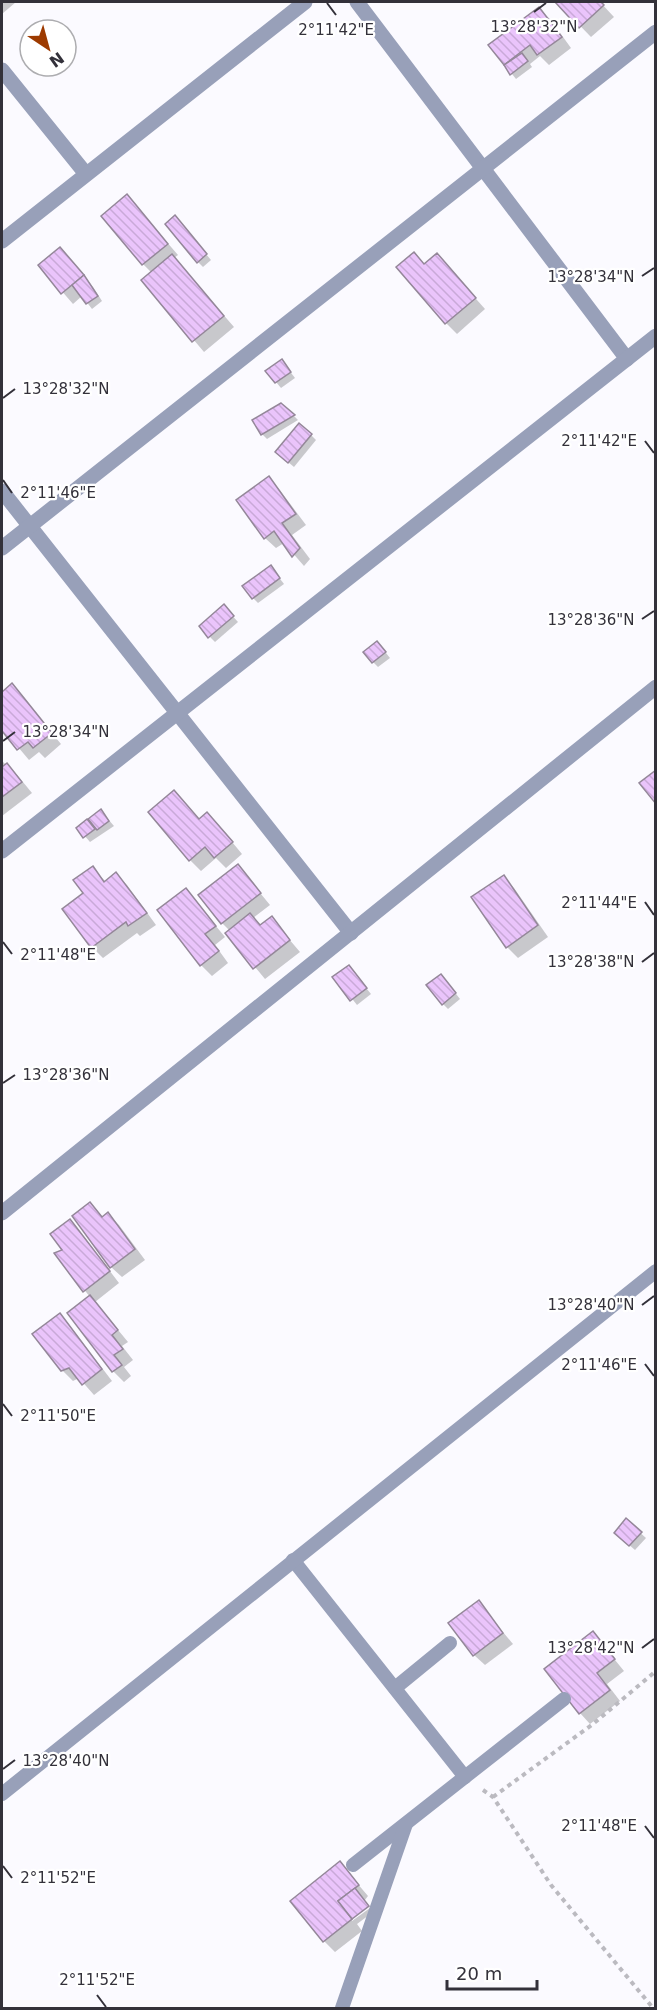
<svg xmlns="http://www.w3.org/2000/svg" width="657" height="2010" viewBox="0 0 657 2010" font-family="'DejaVu Sans',sans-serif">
<defs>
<pattern id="building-back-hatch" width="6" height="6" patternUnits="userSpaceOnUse" patternTransform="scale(1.5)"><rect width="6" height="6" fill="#eac4fb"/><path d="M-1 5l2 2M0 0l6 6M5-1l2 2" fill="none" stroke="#c9a9d8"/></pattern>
</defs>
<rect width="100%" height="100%" fill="#fbfaff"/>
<!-- shadow -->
<g fill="#0003">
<path d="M 2,2 L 16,2 L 2,14 Z"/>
<path d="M 557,2 L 600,2 L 614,17 L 591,37 Z"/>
<path d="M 539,9 L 550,19 L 571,48 L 549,65 L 540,56 L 530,64 L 532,67 L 516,79 L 504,64 Z"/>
<path d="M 127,196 L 178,255 L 174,258 L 234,327 L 204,352 L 143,280 L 152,273 L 143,264 Z"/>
<path d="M 180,223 L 211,260 L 203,267 L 198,262 Z"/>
<path d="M 437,255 L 485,309 L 457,334 L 446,323 Z"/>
<path d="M 71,260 L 93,287 L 102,301 L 92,309 L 82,296 L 73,304 L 40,266 Z"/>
<path d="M 282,361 L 295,378 L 281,388 L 276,382 Z"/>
<path d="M 294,416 L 298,420 L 267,439 L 262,434 Z"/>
<path d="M 311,435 L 316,440 L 294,467 L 282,457 Z"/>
<path d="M 268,478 L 279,489 L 306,525 L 292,535 L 310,559 L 304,566 L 284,543 L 276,548 L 265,538 Z"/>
<path d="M 271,567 L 284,584 L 258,603 L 253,598 Z"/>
<path d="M 229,612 L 238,622 L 215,642 L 210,637 Z"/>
<path d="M 382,648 L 390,658 L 378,667 L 373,662 Z"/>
<path d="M 12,685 L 61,744 L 45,758 L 39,752 L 29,760 L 2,728 L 2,694 Z"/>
<path d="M 2,761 L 18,776 L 32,793 L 2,816 Z"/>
<path d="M 101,811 L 114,826 L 90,842 L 78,828 Z"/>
<path d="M 200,821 L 218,825 L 242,854 L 226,868 L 216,858 L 201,871 L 190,860 Z"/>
<path d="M 238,866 L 270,905 L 253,918 L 261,926 L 271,918 L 300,952 L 265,979 L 227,933 L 230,931 L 222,923 Z"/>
<path d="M 93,868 L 106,882 L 116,874 L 127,885 L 156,925 L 140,936 L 137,933 L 103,958 L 92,947 L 64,910 L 85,894 Z"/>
<path d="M 503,877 L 514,888 L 548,937 L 518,958 L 507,947 L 473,898 Z"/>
<path d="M 186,890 L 225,937 L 215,945 L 228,963 L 212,976 L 201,965 Z"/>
<path d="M 349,967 L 371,994 L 357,1005 L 335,977 Z"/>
<path d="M 446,981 L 460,999 L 448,1009 L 443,1004 Z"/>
<path d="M 90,1204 L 104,1218 L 108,1214 L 119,1225 L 145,1260 L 122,1277 L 111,1267 Z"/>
<path d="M 70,1221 L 80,1232 L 119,1283 L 95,1302 L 128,1342 L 122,1346 L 133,1360 L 124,1367 L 131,1376 L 124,1382 L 113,1371 L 69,1314 L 90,1297 L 56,1254 L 65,1251 Z"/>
<path d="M 59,1315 L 70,1326 L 112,1381 L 94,1395 L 79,1378 L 73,1381 L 62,1370 Z"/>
<path d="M 626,1520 L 646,1538 L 635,1550 L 621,1538 Z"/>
<path d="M 478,1602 L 513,1644 L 485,1665 L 474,1655 Z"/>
<path d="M 593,1633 L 624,1671 L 607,1684 L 620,1701 L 590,1724 L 580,1713 Z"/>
<path d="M 340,1863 L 368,1896 L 352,1917 L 352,1921 L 370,1908 L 373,1912 L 357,1924 L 362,1931 L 335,1952 L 324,1941 Z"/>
</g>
<!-- building -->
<g fill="url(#building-back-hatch)" stroke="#948799" stroke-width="1.5">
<path d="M 555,2 L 601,2 L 604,5 L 579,28 Z"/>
<path d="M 539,7 L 562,37 L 537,55 L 530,45 L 504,65 L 488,45 Z"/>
<path d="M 522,53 L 528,61 L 510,75 L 504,65 Z"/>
<path d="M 127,194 L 168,244 L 142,265 L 101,216 Z"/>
<path d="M 175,215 L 207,254 L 197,263 L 165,224 Z"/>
<path d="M 60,247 L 84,275 L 61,294 L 38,265 Z"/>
<path d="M 414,252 L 424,264 L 437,253 L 476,298 L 445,324 L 396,267 Z"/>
<path d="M 172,254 L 224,316 L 192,342 L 141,280 Z"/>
<path d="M 84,275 L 98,296 L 86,304 L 72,285 Z"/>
<path d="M 282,359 L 291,372 L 275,383 L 265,371 Z"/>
<path d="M 281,403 L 295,415 L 261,435 L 252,420 Z"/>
<path d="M 299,423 L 312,434 L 288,463 L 275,452 Z"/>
<path d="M 269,476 L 296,514 L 282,523 L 300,548 L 292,557 L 274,531 L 264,539 L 236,500 Z"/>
<path d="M 271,565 L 280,578 L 252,599 L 242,586 Z"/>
<path d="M 224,604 L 234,616 L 208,638 L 199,626 Z"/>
<path d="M 377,641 L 386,652 L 372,663 L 363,652 Z"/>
<path d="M 12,683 L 52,733 L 33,748 L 28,742 L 17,750 L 2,731 L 2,692 Z"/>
<path d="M 7,763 L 22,782 L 2,797 L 2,767 Z"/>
<path d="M 656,770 L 656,804 L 639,783 Z"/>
<path d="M 174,790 L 199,819 L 207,812 L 233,842 L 214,858 L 205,847 L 189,861 L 148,812 Z"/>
<path d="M 101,809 L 109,821 L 97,830 L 88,819 Z"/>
<path d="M 87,819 L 95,829 L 83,838 L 76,828 Z"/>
<path d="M 238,864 L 261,893 L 221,924 L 198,895 Z"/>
<path d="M 93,866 L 104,882 L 116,872 L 147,913 L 128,926 L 126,922 L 91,948 L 62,909 L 83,893 L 73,880 Z"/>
<path d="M 504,875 L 538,925 L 506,948 L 471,897 Z"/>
<path d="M 186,888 L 216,926 L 205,934 L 219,951 L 200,966 L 157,910 Z"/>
<path d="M 250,913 L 260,925 L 272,916 L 290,940 L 253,969 L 225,933 Z"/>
<path d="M 349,965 L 367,988 L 350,1001 L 332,977 Z"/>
<path d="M 441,974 L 456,993 L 442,1005 L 426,985 Z"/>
<path d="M 90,1202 L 102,1217 L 108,1212 L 135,1249 L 110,1268 L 72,1216 Z"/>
<path d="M 70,1219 L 110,1271 L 83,1292 L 54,1253 L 62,1250 L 50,1234 Z"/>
<path d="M 90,1295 L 118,1330 L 112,1335 L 123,1349 L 114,1355 L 122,1365 L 112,1372 L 67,1313 Z"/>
<path d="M 60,1313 L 102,1369 L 82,1385 L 69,1368 L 61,1371 L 32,1334 Z"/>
<path d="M 626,1518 L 642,1532 L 629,1546 L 614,1533 Z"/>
<path d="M 479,1600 L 503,1633 L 473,1656 L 448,1623 Z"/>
<path d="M 593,1631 L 615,1659 L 597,1673 L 610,1690 L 579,1714 L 544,1669 Z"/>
<path d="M 340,1861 L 359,1885 L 338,1901 L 352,1919 L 323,1942 L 290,1901 Z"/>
<path d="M 355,1888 L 369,1906 L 352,1919 L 338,1901 Z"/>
</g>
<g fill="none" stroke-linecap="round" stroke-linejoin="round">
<!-- path -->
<g stroke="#bbbac0" stroke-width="4" stroke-dasharray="4.5 4.5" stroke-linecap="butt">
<path d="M 483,1790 L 493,1797 L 551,1885 L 653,2008"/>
<path d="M 493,1797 L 593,1724 L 656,1671"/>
</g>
<!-- lane -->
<g stroke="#98a0b9" stroke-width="14">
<path d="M 293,1560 L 465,1777"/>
<path d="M 395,1688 L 450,1643"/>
<path d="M 2,1794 L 656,1271"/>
<path d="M 353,1865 L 564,1699"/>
<path d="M 342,2008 L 406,1824"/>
</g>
<!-- street -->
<g stroke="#98a0b9" stroke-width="15">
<path d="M 357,2 L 627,359"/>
<path d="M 2,70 L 86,174"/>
<path d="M 2,241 L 305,2"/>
<path d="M 2,491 L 351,933"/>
<path d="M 2,548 L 656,32"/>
<path d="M 2,851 L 656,336"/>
<path d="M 2,1213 L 656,687"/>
</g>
</g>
<!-- ticks -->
<path fill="none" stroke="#33313a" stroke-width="2" d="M 327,3 L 336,15M 534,12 L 546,3M 642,276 L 654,268M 3,398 L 15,389M 645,441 L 654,453M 3,480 L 12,493M 642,619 L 654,611M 3,741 L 15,732M 645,902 L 654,915M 3,942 L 12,954M 642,962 L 654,953M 3,1083 L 15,1075M 642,1305 L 654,1296M 645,1364 L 654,1376M 3,1404 L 12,1416M 642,1648 L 654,1639M 3,1769 L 15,1760M 645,1826 L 654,1838M 3,1866 L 12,1878M 97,1995 L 106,2007"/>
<g font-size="15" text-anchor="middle" fill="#33313a" stroke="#fff" stroke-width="4.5" stroke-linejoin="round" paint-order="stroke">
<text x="534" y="32">13°28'32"N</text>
<text x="336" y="35">2°11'42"E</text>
<text x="591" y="282">13°28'34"N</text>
<text x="66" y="394">13°28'32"N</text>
<text x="599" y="446">2°11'42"E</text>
<text x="58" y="498">2°11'46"E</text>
<text x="591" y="625">13°28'36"N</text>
<text x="66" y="737">13°28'34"N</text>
<text x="599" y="908">2°11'44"E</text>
<text x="58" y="960">2°11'48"E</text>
<text x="591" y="967">13°28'38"N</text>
<text x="66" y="1080">13°28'36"N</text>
<text x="591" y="1310">13°28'40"N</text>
<text x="599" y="1370">2°11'46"E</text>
<text x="58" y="1421">2°11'50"E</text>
<text x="591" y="1653">13°28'42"N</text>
<text x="66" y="1766">13°28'40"N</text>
<text x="599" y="1831">2°11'48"E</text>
<text x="58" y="1883">2°11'52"E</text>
<text x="97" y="1985">2°11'52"E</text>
</g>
<!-- border -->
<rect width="657" height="2010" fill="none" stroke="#33313a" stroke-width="6"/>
<!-- north arrow -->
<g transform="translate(48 48) rotate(144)"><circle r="28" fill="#ffffff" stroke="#adadb0" stroke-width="1.5"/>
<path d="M0-4.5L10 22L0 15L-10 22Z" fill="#9d3a00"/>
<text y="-9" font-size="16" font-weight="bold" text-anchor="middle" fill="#33313a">N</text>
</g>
<!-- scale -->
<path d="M447 1980v9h90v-9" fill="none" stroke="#33313a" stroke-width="3"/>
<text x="456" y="1980" font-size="18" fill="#33313a" stroke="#ffffff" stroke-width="4.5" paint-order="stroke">20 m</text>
</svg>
